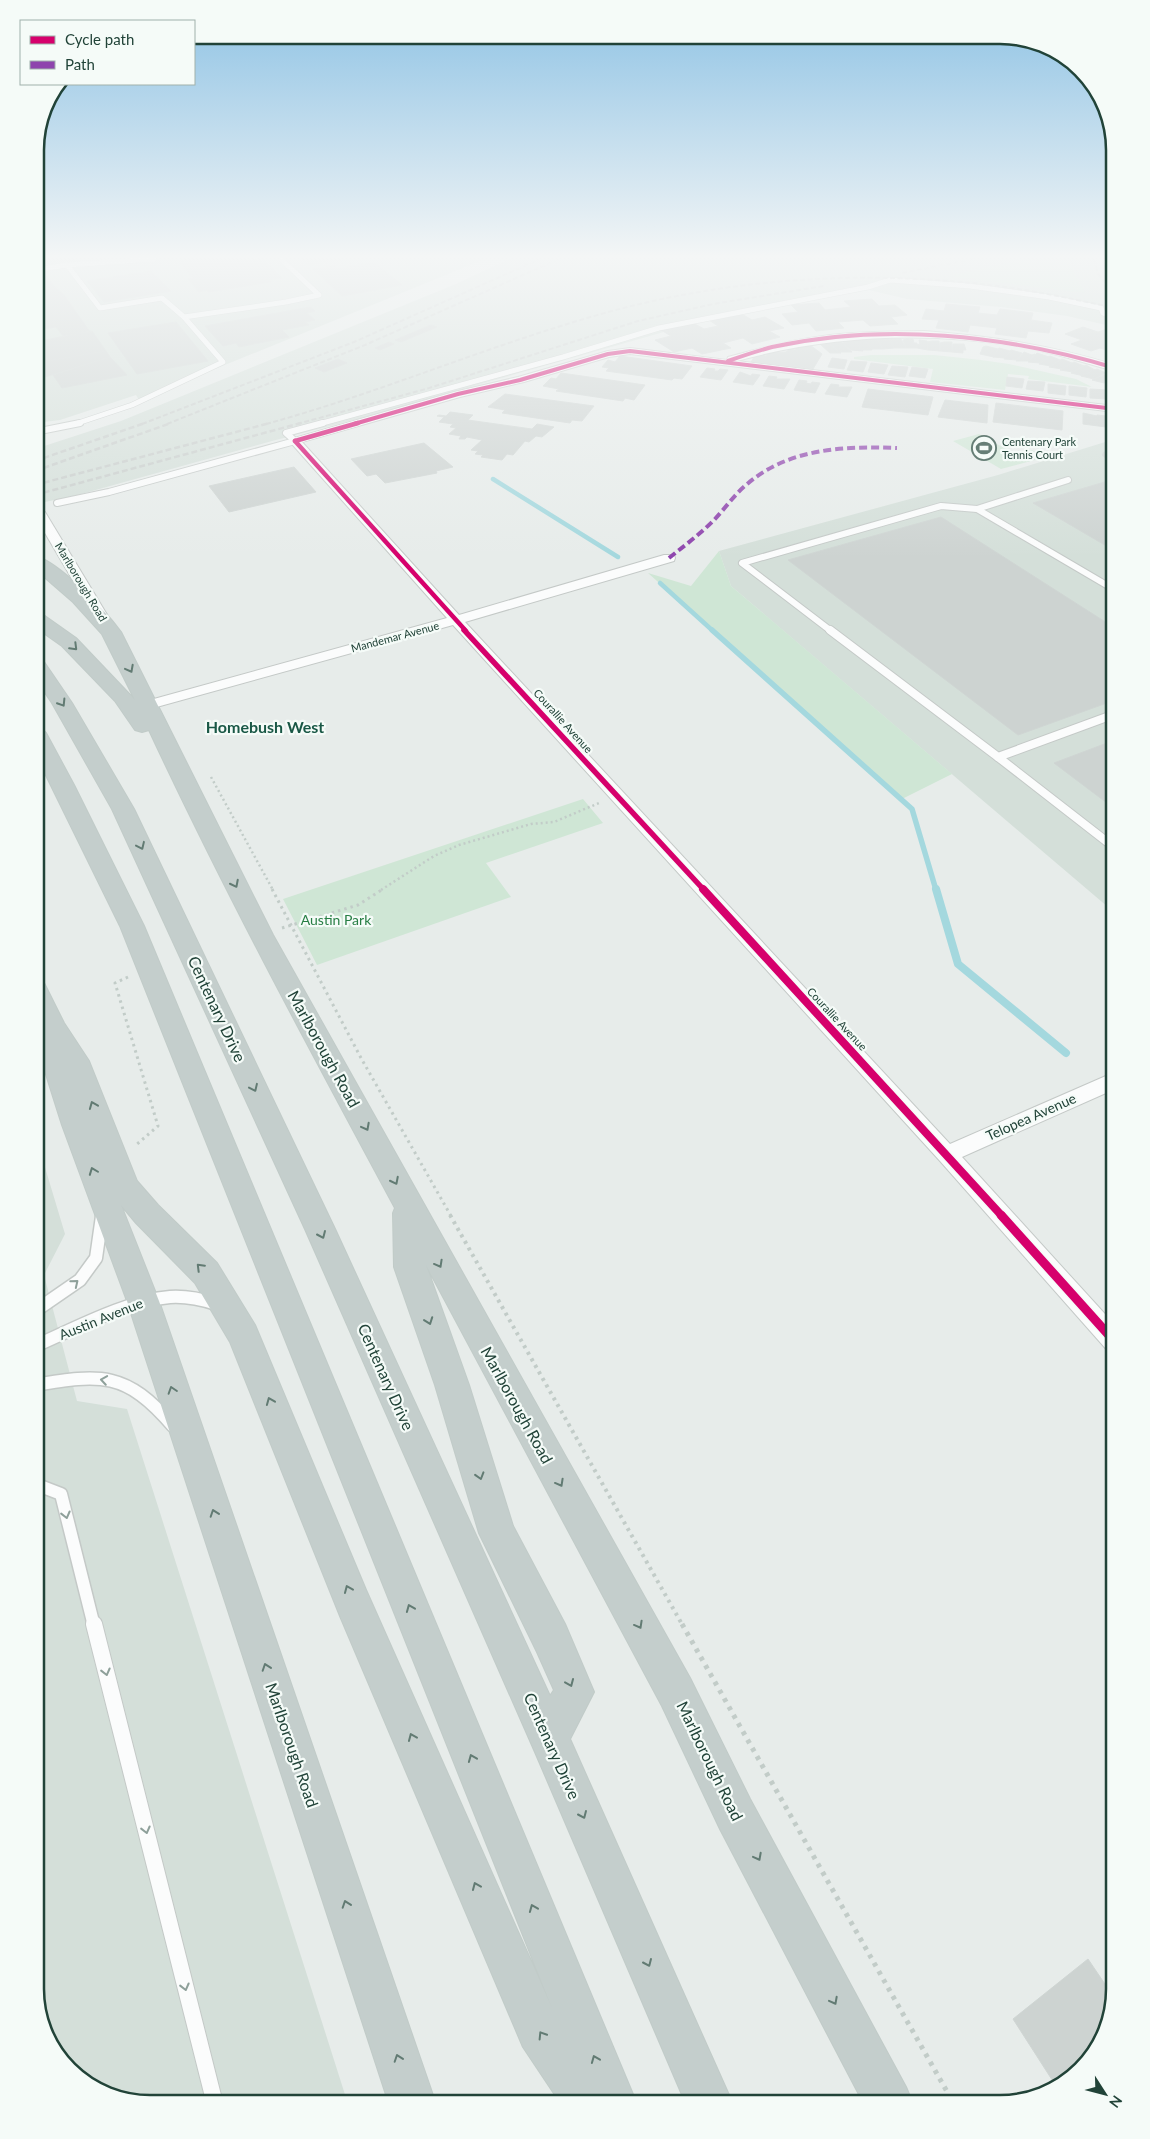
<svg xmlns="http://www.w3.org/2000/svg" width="1150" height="2139" viewBox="0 0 1150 2139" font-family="Lato,sans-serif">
<rect width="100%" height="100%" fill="#e7ecea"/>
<!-- built -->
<g fill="#d4dfd9">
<path d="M 35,259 L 485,259 L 139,400 L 136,395 L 60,420 L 35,423 Z"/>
<path d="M 509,259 L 1115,259 L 1115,327 L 1067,316 L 1001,307 L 907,299 L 869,290 L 802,301 L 692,324 L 365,417 L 272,441 L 74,496 L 35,504 L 35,449 L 121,421 L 456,284 Z"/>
<path d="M 1115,439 L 1115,913 L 731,586 L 719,551 L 998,475 Z"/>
<path d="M 35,1134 L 65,1234 L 44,1275 L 77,1401 L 127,1409 L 348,2104 L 143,2104 L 86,2084 L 44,2033 L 35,1989 Z"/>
</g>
<!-- green -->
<g fill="#cfe6d5">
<path d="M 1029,259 L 1067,259 L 1085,293 L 949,276 Z"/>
<path d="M 871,355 L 934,355 L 981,360 L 1009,364 L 1076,379 L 1092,387 L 1028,379 L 1029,376 L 1008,374 L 1005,390 L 930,382 L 933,369 L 854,359 L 854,357 Z"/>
<path d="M 979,434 L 1015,454 L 1032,450 L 1046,457 L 1001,469 L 953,441 Z"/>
<path d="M 719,551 L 731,586 L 952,774 L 902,799 L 648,573 L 691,586 Z"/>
<path d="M 583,799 L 603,823 L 486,863 L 511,897 L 317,965 L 283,899 Z"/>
</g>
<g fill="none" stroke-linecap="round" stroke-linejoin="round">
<!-- stream-far2 -->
<g stroke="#a4d8de" stroke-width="4.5">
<path d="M 493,479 L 618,557"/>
<path d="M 660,583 L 713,631"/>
</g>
<!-- stream-far1 -->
<path stroke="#a4d8de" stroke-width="5.5" d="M 712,630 L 912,809 L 936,890"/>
<!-- stream -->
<path stroke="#a4d8de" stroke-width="8" d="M 936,889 L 958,964 L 1066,1053"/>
</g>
<!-- building -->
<g fill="#cdd3d1" stroke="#cfd5d3">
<path d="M 47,259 L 76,259 L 51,263 Z"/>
<path d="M 191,259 L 264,260 L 282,278 L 269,280 L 271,282 L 208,292 L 206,290 L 199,292 L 188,279 L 193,278 L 178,261 Z"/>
<path d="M 301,259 L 343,259 L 307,265 Z"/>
<path d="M 374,262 L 402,285 L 342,296 L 313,269 L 334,266 L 337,269 Z"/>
<path d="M 43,271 L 49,280 L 35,282 L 35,273 Z"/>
<path d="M 151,271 L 171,291 L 104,302 L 87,281 Z"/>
<path d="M 49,280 L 55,287 L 35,291 L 35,282 Z"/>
<path d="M 55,287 L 64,295 L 35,300 L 35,291 Z"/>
<path d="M 64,295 L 90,332 L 63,336 L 56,327 L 35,330 L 35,300 Z"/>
<path d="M 872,299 L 879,306 L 895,305 L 907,315 L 891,317 L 898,324 L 870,326 L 863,320 L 838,322 L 844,328 L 816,331 L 809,323 L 792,325 L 782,314 L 798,312 L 791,305 L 819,303 L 825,310 L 851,307 L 844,301 Z"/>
<path d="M 946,304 L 980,307 L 978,313 L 997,315 L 1000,309 L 1033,313 L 1031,320 L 1052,323 L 1049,333 L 1028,331 L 1026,338 L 995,334 L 997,328 L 970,325 L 968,332 L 936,328 L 939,320 L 922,319 L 926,309 L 944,311 Z"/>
<path d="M 310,307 L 315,311 L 307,313 L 315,320 L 305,322 L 309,325 L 282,330 L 289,337 L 239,347 L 236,343 L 223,346 L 205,326 Z"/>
<path d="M 740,313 L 752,320 L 765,317 L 784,328 L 769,331 L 780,337 L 752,344 L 743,338 L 723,343 L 731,348 L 702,354 L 692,348 L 674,352 L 655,340 L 671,336 L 661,330 L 693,323 L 704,329 L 718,326 L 709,320 Z"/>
<path d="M 176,322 L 208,361 L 137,374 L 108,333 Z"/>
<path d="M 431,325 L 437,327 L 401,342 L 395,340 Z"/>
<path d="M 1083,327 L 1098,332 L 1110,328 L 1115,329 L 1115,353 L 1100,348 L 1091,351 L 1071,344 L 1082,340 L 1065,334 Z"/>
<path d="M 92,331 L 106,351 L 35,363 L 35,342 Z"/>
<path d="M 877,339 L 883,349 L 872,349 L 864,340 Z"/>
<path d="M 877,339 L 889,339 L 894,348 L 883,349 Z"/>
<path d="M 889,339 L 901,339 L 906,348 L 894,348 Z"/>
<path d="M 907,339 L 913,339 L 914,343 L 917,343 L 917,348 L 906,348 L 903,340 Z"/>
<path d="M 864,340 L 872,349 L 872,350 L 861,350 L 854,341 Z"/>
<path d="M 919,340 L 927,341 L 928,350 L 917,348 L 916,345 L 920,344 Z"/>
<path d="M 840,341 L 842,343 L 852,352 L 839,352 L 829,343 Z"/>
<path d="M 845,341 L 854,341 L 863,351 L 851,350 L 842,343 L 847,342 Z"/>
<path d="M 932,341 L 939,341 L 940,351 L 928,350 L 927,342 Z"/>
<path d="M 389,342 L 394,344 L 380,350 L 375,348 Z"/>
<path d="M 944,342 L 952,342 L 952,352 L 940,351 L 940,343 Z"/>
<path d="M 829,343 L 839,352 L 841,353 L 830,353 L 820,344 Z"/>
<path d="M 953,344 L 964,344 L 966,350 L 963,350 L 963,353 L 952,352 Z"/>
<path d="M 810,345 L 822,354 L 813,369 L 751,362 L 756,354 L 766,356 L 768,353 L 786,352 L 790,349 L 795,350 L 796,348 Z"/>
<path d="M 986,346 L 998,349 L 994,357 L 980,354 L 983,347 Z"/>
<path d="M 999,348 L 1010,351 L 1005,358 L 993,357 Z"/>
<path d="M 1011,350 L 1022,353 L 1017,360 L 1004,359 Z"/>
<path d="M 106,351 L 110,357 L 35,380 L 35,363 Z"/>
<path d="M 1024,352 L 1032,355 L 1035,354 L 1029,361 L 1016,361 Z"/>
<path d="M 1037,353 L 1049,357 L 1040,363 L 1028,362 Z"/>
<path d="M 620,356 L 692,366 L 682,379 L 674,378 L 672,380 L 606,371 L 609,368 L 602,367 L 608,360 L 615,362 Z"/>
<path d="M 1050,356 L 1060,360 L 1051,366 L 1039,364 Z"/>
<path d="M 110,357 L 127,375 L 62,388 L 53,375 Z"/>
<path d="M 832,358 L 847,360 L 844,369 L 828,367 Z"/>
<path d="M 338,359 L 347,363 L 324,372 L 315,368 Z"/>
<path d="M 1062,359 L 1072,363 L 1062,369 L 1049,367 Z"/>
<path d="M 851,361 L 867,362 L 863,372 L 847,370 Z"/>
<path d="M 1074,362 L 1084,366 L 1073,372 L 1060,370 Z"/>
<path d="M 871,363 L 888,365 L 884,374 L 868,372 Z"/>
<path d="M 1086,365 L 1095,370 L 1084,376 L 1071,373 Z"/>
<path d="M 892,366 L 908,367 L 905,377 L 888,375 Z"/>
<path d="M 912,367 L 928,369 L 925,378 L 909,376 Z"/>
<path d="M 707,368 L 715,369 L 714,371 L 718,371 L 720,369 L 728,370 L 721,380 L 700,377 Z"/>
<path d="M 1097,369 L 1106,373 L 1094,379 L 1081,376 Z"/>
<path d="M 740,372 L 751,376 L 752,374 L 760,375 L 753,385 L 733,382 Z"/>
<path d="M 561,373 L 645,385 L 634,400 L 625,398 L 623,401 L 556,391 L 559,389 L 543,386 L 551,378 L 556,379 Z"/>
<path d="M 1109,373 L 1115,375 L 1113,375 L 1115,378 L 1104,383 L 1092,380 Z"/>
<path d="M 769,376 L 777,377 L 776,379 L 790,379 L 784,389 L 763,386 Z"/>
<path d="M 1007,377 L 1024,379 L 1022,388 L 1006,386 Z"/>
<path d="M 799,380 L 807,381 L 806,383 L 811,384 L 812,382 L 820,383 L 815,393 L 794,390 Z"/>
<path d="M 1028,381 L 1045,382 L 1043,391 L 1026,389 Z"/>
<path d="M 831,384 L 839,385 L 838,387 L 852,387 L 847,397 L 825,394 Z"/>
<path d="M 1048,384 L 1066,386 L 1065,395 L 1048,393 Z"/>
<path d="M 1069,386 L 1087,388 L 1086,397 L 1069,395 Z"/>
<path d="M 868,389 L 933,397 L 928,415 L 862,407 Z"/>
<path d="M 1090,389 L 1107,390 L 1107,399 L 1090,398 Z"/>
<path d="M 505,394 L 594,406 L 582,421 L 572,420 L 570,423 L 502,413 L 505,410 L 488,407 Z"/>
<path d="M 945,400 L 988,405 L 987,423 L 938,417 Z"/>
<path d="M 996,403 L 1063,411 L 1062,430 L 993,422 Z"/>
<path d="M 450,412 L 473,415 L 468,420 L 532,429 L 537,424 L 554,427 L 542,437 L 536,436 L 529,442 L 525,441 L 513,455 L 507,454 L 502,460 L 481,457 L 483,455 L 475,454 L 478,451 L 471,450 L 482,440 L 467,437 L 465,439 L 459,439 L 461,436 L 449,434 L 456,428 L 450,427 L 453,424 L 439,422 L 444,417 L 437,416 L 439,415 L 446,416 Z"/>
<path d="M 1083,413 L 1097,416 L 1097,415 L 1106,416 L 1106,427 L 1083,424 Z"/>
<path d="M 424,443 L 453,467 L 436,471 L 437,473 L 385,483 L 376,474 L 367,476 L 351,459 Z"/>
<path d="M 1115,451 L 1115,462 L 1107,460 L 1102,455 L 1104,452 Z"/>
<path d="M 294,467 L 316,492 L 229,512 L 209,486 Z"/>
<path d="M 1115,479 L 1115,551 L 1033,503 Z"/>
<path d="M 941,517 L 1107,623 L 1115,621 L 1115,700 L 1018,735 L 788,560 Z"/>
<path d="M 1115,740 L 1115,809 L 1054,763 Z"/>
<path d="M 1088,1959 L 1113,1996 L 1095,2053 L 1056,2086 L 1013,2019 Z"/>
</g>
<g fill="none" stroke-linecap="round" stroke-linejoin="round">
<defs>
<g id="service-far4">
<path d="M 67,265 L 100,308 L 162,298 L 184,317"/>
<path d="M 35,270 L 67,265 L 154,259"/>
<path d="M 75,424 L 132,405 L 223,362 L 184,317 L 286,302 L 319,295 L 281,259"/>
<path d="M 319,424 L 563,357 L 659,328 L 868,287 L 890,280 L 970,286 L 1049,297 L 1101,308 L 1103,313 L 1115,318"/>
</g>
<g id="service-far3">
<path d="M 35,432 L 80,423"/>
<path d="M 295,441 L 286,433 L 323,423"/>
<path d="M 1068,480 L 977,509 L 1115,590"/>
<path d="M 57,503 L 109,492 L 295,441"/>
<path d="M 831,631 L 742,563 L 941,506 L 977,509"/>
</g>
<g id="service-far2">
<path d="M 830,630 L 998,757 L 1115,714"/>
<path d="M 998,757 L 1115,848"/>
</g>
<g id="service-far1">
<path d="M 35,1311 L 80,1280 L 96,1258 L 102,1216"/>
<path d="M 35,1346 C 74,1329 128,1300 170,1297 C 186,1296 201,1299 216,1304"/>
<path d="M 35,1385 C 101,1374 126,1371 173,1426"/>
<path d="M 35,1484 L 61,1494 L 94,1626"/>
</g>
<path id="service" d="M 94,1624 L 215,2104"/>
<g id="minor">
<path d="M 924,331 C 991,336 1051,345 1115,365 L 1115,371 C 1084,363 1055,353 1023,347 C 927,331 831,335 737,361 L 1115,406 L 1115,412 L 630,354 L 609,357 L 524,382 L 460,397 L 302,442 L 459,615 L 664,555 L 674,555 L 675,558 L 674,561 L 465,622 L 950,1144 L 1115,1072 L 1115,1089 L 962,1157 L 1115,1325 L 1115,1353 L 1107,1350 L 940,1161 L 453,625 L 153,708 L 143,708 L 141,705 L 143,702 L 447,618 L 291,443 L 289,441 L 291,439 L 454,392 L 518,377 L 608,351 L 630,348 L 727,360 L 728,357 C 760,348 791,340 823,336 C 856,331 890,332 924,331 Z"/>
<path d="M 39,508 L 45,512 L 109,618 L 107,621 L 102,622 L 95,618 L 35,516 L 35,509 Z"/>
</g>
<g id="trunk">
<path d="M 35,556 C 59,562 106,611 121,632 L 273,935 L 690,1678 L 750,1799 L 906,2087 L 913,2104 L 864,2104 L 720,1829 L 662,1706 L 426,1265 L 469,1385 L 513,1526 L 565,1624 L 594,1692 L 570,1739 L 733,2104 L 686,2104 L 535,1752 L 305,1229 L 112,809 L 52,703 L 35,678 L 35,657 L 42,659 L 72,703 L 134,809 L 335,1229 L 550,1696 L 554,1690 L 537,1652 L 479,1533 L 435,1385 L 394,1267 L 393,1213 L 395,1208 C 310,1050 225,893 149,730 L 142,732 L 135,730 L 115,701 L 62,646 L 35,627 L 35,612 L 42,614 L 76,638 L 135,700 L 102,634 L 73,602 L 35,569 Z"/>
<path d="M 35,727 L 42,729 L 46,733 L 74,785 L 144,926 L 637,2104 L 561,2104 L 523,2047 L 340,1616 L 230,1342 L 195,1283 L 136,1223 L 121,1205 L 159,1301 L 436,2104 L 389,2104 L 127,1301 L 62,1125 L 43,1065 L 40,1027 L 35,1018 L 35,981 L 44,983 L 64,1023 L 89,1061 L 137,1181 L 158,1205 L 217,1263 L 255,1325 L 366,1590 L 552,2008 L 120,926 L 35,753 Z"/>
</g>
</defs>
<!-- service-far4 casing -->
<use href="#service-far4" stroke="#c4c9c7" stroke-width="6"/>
<!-- service-far3 casing -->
<use href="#service-far3" stroke="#c4c9c7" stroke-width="8"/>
<!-- service-far2 casing -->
<use href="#service-far2" stroke="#c4c9c7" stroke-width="10"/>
<!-- service-far1 casing -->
<use href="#service-far1" stroke="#c4c9c7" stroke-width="15"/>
<!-- service casing -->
<use href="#service" stroke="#c4c9c7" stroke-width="18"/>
<!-- minor casing -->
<use href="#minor" stroke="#c4c9c7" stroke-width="2"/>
<!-- trunk casing -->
<use href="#trunk" stroke="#c1cbc8" stroke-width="2"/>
<!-- path-far3 -->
<g stroke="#c2ccc8" stroke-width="2.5" stroke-dasharray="2 3" stroke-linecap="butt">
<path d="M 211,777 L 273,890"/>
<path d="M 381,890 L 434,856 L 459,845 L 531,824 L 554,822 L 599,803"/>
</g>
<!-- path-far2 -->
<g stroke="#c2ccc8" stroke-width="3" stroke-dasharray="2.5 4" stroke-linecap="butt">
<path d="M 272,889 L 361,1058 L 451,1216"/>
<path d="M 282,928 L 358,905 L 383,889"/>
<path d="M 128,977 L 115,983 L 158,1126 L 136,1145"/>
</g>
<!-- path-far1 -->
<path stroke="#c2ccc8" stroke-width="4" stroke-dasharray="3 4.5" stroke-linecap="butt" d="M 450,1215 L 683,1626"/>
<!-- path -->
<path stroke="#c2ccc8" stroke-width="5" stroke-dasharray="4 5.5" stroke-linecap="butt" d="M 682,1624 L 954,2104"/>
<!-- service-far4 -->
<use href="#service-far4" stroke="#fbfcfc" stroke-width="5"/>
<!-- service-far3 -->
<use href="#service-far3" stroke="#fbfcfc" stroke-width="6"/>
<!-- service-far2 -->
<use href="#service-far2" stroke="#fbfcfc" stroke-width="8"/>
<!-- service-far1 -->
<use href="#service-far1" stroke="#fbfcfc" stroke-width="12"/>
<!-- service -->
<use href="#service" stroke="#fbfcfc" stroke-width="16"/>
<!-- minor -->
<use href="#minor" fill="#fbfcfc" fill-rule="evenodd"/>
<!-- trunk -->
<use href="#trunk" fill="#c4cecc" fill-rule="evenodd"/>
<!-- rail-far1 -->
<g stroke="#c8cdcb" stroke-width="2" stroke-dasharray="5 2.5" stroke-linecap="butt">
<path d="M 1094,259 L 1098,274 L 1115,294"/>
<path d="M 1111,259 L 1115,263"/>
<path d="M 902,273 L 973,259"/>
<path d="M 142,424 L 354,342 L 540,259"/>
<path d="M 167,424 L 365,345 L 559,259"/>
<path d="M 266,424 C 383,392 494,343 612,311 C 735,278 864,270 990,285 C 1032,290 1074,299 1115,308"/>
<path d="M 297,424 L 426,389 L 638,321 L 713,304 L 824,286"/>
</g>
<!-- rail -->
<g stroke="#c8cdcb" stroke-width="2.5" stroke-dasharray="6 3" stroke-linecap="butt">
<path d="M 35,461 L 145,423"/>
<path d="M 35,471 L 171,423"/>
<path d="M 35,485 L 270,423"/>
<path d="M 35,495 L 301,423"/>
</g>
<defs>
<path id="minor-bridge" d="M 35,505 L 39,512"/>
</defs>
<!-- minor-bridge casing -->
<use href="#minor-bridge" stroke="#c4c9c7" stroke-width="14" stroke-linecap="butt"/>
<!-- minor-bridge -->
<use href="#minor-bridge" stroke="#fbfcfc" stroke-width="12"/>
<!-- quiet -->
<path stroke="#8e44ad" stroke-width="4" stroke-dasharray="8 4" stroke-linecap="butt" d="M 669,558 C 684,546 699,535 713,521 C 724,510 733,496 746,485 C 788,448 844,446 897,448"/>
<defs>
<g id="cycleway-far4">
<path d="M 728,361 C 742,356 757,351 772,347 C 885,322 1005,335 1115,368"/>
<path d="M 354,424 L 458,394 L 520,380 L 608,354 L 630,351 L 1115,409"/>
</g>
<g id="cycleway-far3">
<path d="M 295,441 L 466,631"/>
<path d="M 295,441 L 358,423"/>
</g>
<path id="cycleway-far2" d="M 464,630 L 704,890"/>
<path id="cycleway-far1" d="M 703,889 L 1002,1216"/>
<path id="cycleway" d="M 1001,1215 L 1115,1342"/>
</defs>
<!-- cycleway-far4 casing -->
<use href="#cycleway-far4" stroke="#f5fbf8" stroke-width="5"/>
<!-- cycleway-far3 casing -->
<use href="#cycleway-far3" stroke="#f5fbf8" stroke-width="6"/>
<!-- cycleway-far2 casing -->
<use href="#cycleway-far2" stroke="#f5fbf8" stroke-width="8"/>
<!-- cycleway-far1 casing -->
<use href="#cycleway-far1" stroke="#f5fbf8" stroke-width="11"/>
<!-- cycleway casing -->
<use href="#cycleway" stroke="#f5fbf8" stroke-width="12"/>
<!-- cycleway-far4 -->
<use href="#cycleway-far4" stroke="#d6006c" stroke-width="4"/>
<!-- cycleway-far3 -->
<use href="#cycleway-far3" stroke="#d6006c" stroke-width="4.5"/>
<!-- cycleway-far2 -->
<use href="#cycleway-far2" stroke="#d6006c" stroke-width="5.5"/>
<!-- cycleway-far1 -->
<use href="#cycleway-far1" stroke="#d6006c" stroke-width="8"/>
<!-- cycleway -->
<use href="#cycleway" stroke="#d6006c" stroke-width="9"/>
</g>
<!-- one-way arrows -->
<defs><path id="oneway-chevron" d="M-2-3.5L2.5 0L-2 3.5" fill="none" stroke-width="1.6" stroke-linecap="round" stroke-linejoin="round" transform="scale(1.25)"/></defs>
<g stroke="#627b73">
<use href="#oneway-chevron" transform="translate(74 647) rotate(45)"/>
<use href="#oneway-chevron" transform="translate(130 669) rotate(62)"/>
<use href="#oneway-chevron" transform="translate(62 703) rotate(58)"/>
<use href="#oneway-chevron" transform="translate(141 846) rotate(65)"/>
<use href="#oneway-chevron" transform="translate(235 884) rotate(63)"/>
<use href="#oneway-chevron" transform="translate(254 1088) rotate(65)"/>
<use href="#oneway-chevron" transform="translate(93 1105) rotate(-112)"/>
<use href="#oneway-chevron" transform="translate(366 1127) rotate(62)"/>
<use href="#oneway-chevron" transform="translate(93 1171) rotate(-111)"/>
<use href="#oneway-chevron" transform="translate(395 1181) rotate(63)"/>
<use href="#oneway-chevron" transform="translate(322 1235) rotate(66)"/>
<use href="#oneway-chevron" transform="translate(439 1264) rotate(61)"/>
<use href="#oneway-chevron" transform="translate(200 1267) rotate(-135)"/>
<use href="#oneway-chevron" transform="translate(429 1321) rotate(70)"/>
<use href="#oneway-chevron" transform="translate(172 1390) rotate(-108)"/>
<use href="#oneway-chevron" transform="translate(270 1401) rotate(-112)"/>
<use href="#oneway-chevron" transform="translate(480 1476) rotate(73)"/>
<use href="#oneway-chevron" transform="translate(560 1483) rotate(61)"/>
<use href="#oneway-chevron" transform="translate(214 1513) rotate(-109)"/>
<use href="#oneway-chevron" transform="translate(348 1589) rotate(-113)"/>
<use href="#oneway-chevron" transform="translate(410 1608) rotate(-112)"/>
<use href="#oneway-chevron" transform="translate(639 1625) rotate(61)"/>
<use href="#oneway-chevron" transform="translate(266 1667) rotate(-109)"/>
<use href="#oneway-chevron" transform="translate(570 1683) rotate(67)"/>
<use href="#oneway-chevron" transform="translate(412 1737) rotate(-113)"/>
<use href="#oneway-chevron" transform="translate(472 1758) rotate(-112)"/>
<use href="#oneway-chevron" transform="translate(583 1815) rotate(66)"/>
<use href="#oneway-chevron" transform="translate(758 1857) rotate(62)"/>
<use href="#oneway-chevron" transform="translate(476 1886) rotate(-113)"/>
<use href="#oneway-chevron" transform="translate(346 1904) rotate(-109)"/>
<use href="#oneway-chevron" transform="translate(533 1908) rotate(-112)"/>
<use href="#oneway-chevron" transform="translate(648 1963) rotate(66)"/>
<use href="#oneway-chevron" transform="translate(834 2001) rotate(62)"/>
<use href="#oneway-chevron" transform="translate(542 2035) rotate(-122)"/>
<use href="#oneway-chevron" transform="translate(398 2058) rotate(-109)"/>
<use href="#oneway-chevron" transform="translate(595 2059) rotate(-112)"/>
</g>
<g stroke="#8ea09a">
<use href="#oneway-chevron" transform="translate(75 1283) rotate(-39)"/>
<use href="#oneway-chevron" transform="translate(104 1380) rotate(-171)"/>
<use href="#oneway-chevron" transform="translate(66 1515) rotate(76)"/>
<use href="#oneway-chevron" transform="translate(106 1672) rotate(76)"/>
<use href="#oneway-chevron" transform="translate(146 1830) rotate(76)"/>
<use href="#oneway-chevron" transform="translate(185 1987) rotate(76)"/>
</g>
<!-- sky -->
<linearGradient id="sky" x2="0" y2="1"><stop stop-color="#8dc2e4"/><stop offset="0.46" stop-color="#f4f6f6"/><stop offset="1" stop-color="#f4f6f6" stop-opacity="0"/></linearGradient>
<rect width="1150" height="558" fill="url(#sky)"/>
<!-- icons -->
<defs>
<symbol id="stadium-ring" viewBox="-11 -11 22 22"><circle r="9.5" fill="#f5fbf8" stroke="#667e76" stroke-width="1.5"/><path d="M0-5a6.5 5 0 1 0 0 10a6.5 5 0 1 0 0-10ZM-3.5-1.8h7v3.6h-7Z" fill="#667e76"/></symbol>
</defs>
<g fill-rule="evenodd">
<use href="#stadium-ring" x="970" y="434" width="28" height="28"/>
</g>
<g text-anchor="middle" stroke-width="4.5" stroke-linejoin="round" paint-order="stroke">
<!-- far-poi labels -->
<g font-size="11" fill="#214338" stroke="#f5fbf8" text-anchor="start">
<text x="1002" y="446">Centenary Park<tspan x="1002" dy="13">Tennis Court</tspan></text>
</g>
<!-- far-street labels -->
<g font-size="11" fill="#214338" stroke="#f5fbf8">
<text transform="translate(81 582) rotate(59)" y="4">Marlborough Road</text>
<text transform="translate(395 637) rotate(-15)" y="4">Mandemar Avenue</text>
<text transform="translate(563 721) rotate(48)" y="4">Courallie Avenue</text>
<text transform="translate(837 1019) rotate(47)" y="4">Courallie Avenue</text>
</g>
<!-- park labels -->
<g font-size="14" fill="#277e44" stroke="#f5fbf8">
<text x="336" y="925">Austin Park</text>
</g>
<!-- street labels -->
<g font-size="14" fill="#214338" stroke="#f5fbf8">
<text transform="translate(1031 1117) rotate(-24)" y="5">Telopea Avenue</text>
<text transform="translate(101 1319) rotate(-22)" y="5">Austin Avenue</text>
</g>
<!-- far-district labels -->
<g font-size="16" font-weight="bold" fill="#1a5846" stroke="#f5fbf8">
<text x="265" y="733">Homebush West</text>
</g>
<!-- near-street labels -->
<g font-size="16" fill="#214338" stroke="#f5fbf8">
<text transform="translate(217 1009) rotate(65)" y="6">Centenary Drive</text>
<text transform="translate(324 1049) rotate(61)" y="6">Marlborough Road</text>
<text transform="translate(386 1377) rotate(66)" y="6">Centenary Drive</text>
<text transform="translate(517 1405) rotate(61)" y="6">Marlborough Road</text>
<text transform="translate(292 1745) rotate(71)" y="6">Marlborough Road</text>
<text transform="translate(552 1746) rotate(66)" y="6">Centenary Drive</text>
<text transform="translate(710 1761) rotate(64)" y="6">Marlborough Road</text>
</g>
</g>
<!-- crop -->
<path d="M0 0H1150V2139H0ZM150 44H1000A106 106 0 0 1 1106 150V1989A106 106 0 0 1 1000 2095H150A106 106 0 0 1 44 1989V150A106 106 0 0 1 150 44Z" fill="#f5fbf8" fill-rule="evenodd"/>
<path fill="none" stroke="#214338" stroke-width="2.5" d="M150 44H1000A106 106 0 0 1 1106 150V1989A106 106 0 0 1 1000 2095H150A106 106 0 0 1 44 1989V150A106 106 0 0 1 150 44Z"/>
<!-- legend -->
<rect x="20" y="20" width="175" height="65" fill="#f5fbf8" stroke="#a0b1ab"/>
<rect x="30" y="36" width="25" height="8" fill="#d6006c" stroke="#a0b1ab"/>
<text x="65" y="45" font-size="15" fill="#214338">Cycle path</text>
<rect x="30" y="61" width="25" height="8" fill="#8e44ad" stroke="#a0b1ab"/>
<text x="65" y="70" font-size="15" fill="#214338">Path</text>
<!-- north arrow -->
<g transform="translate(1105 2094) rotate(126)" stroke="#f5fbf8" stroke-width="4" paint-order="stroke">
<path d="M0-4L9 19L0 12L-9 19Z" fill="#214338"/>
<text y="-8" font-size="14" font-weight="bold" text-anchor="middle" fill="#214338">N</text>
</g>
</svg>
